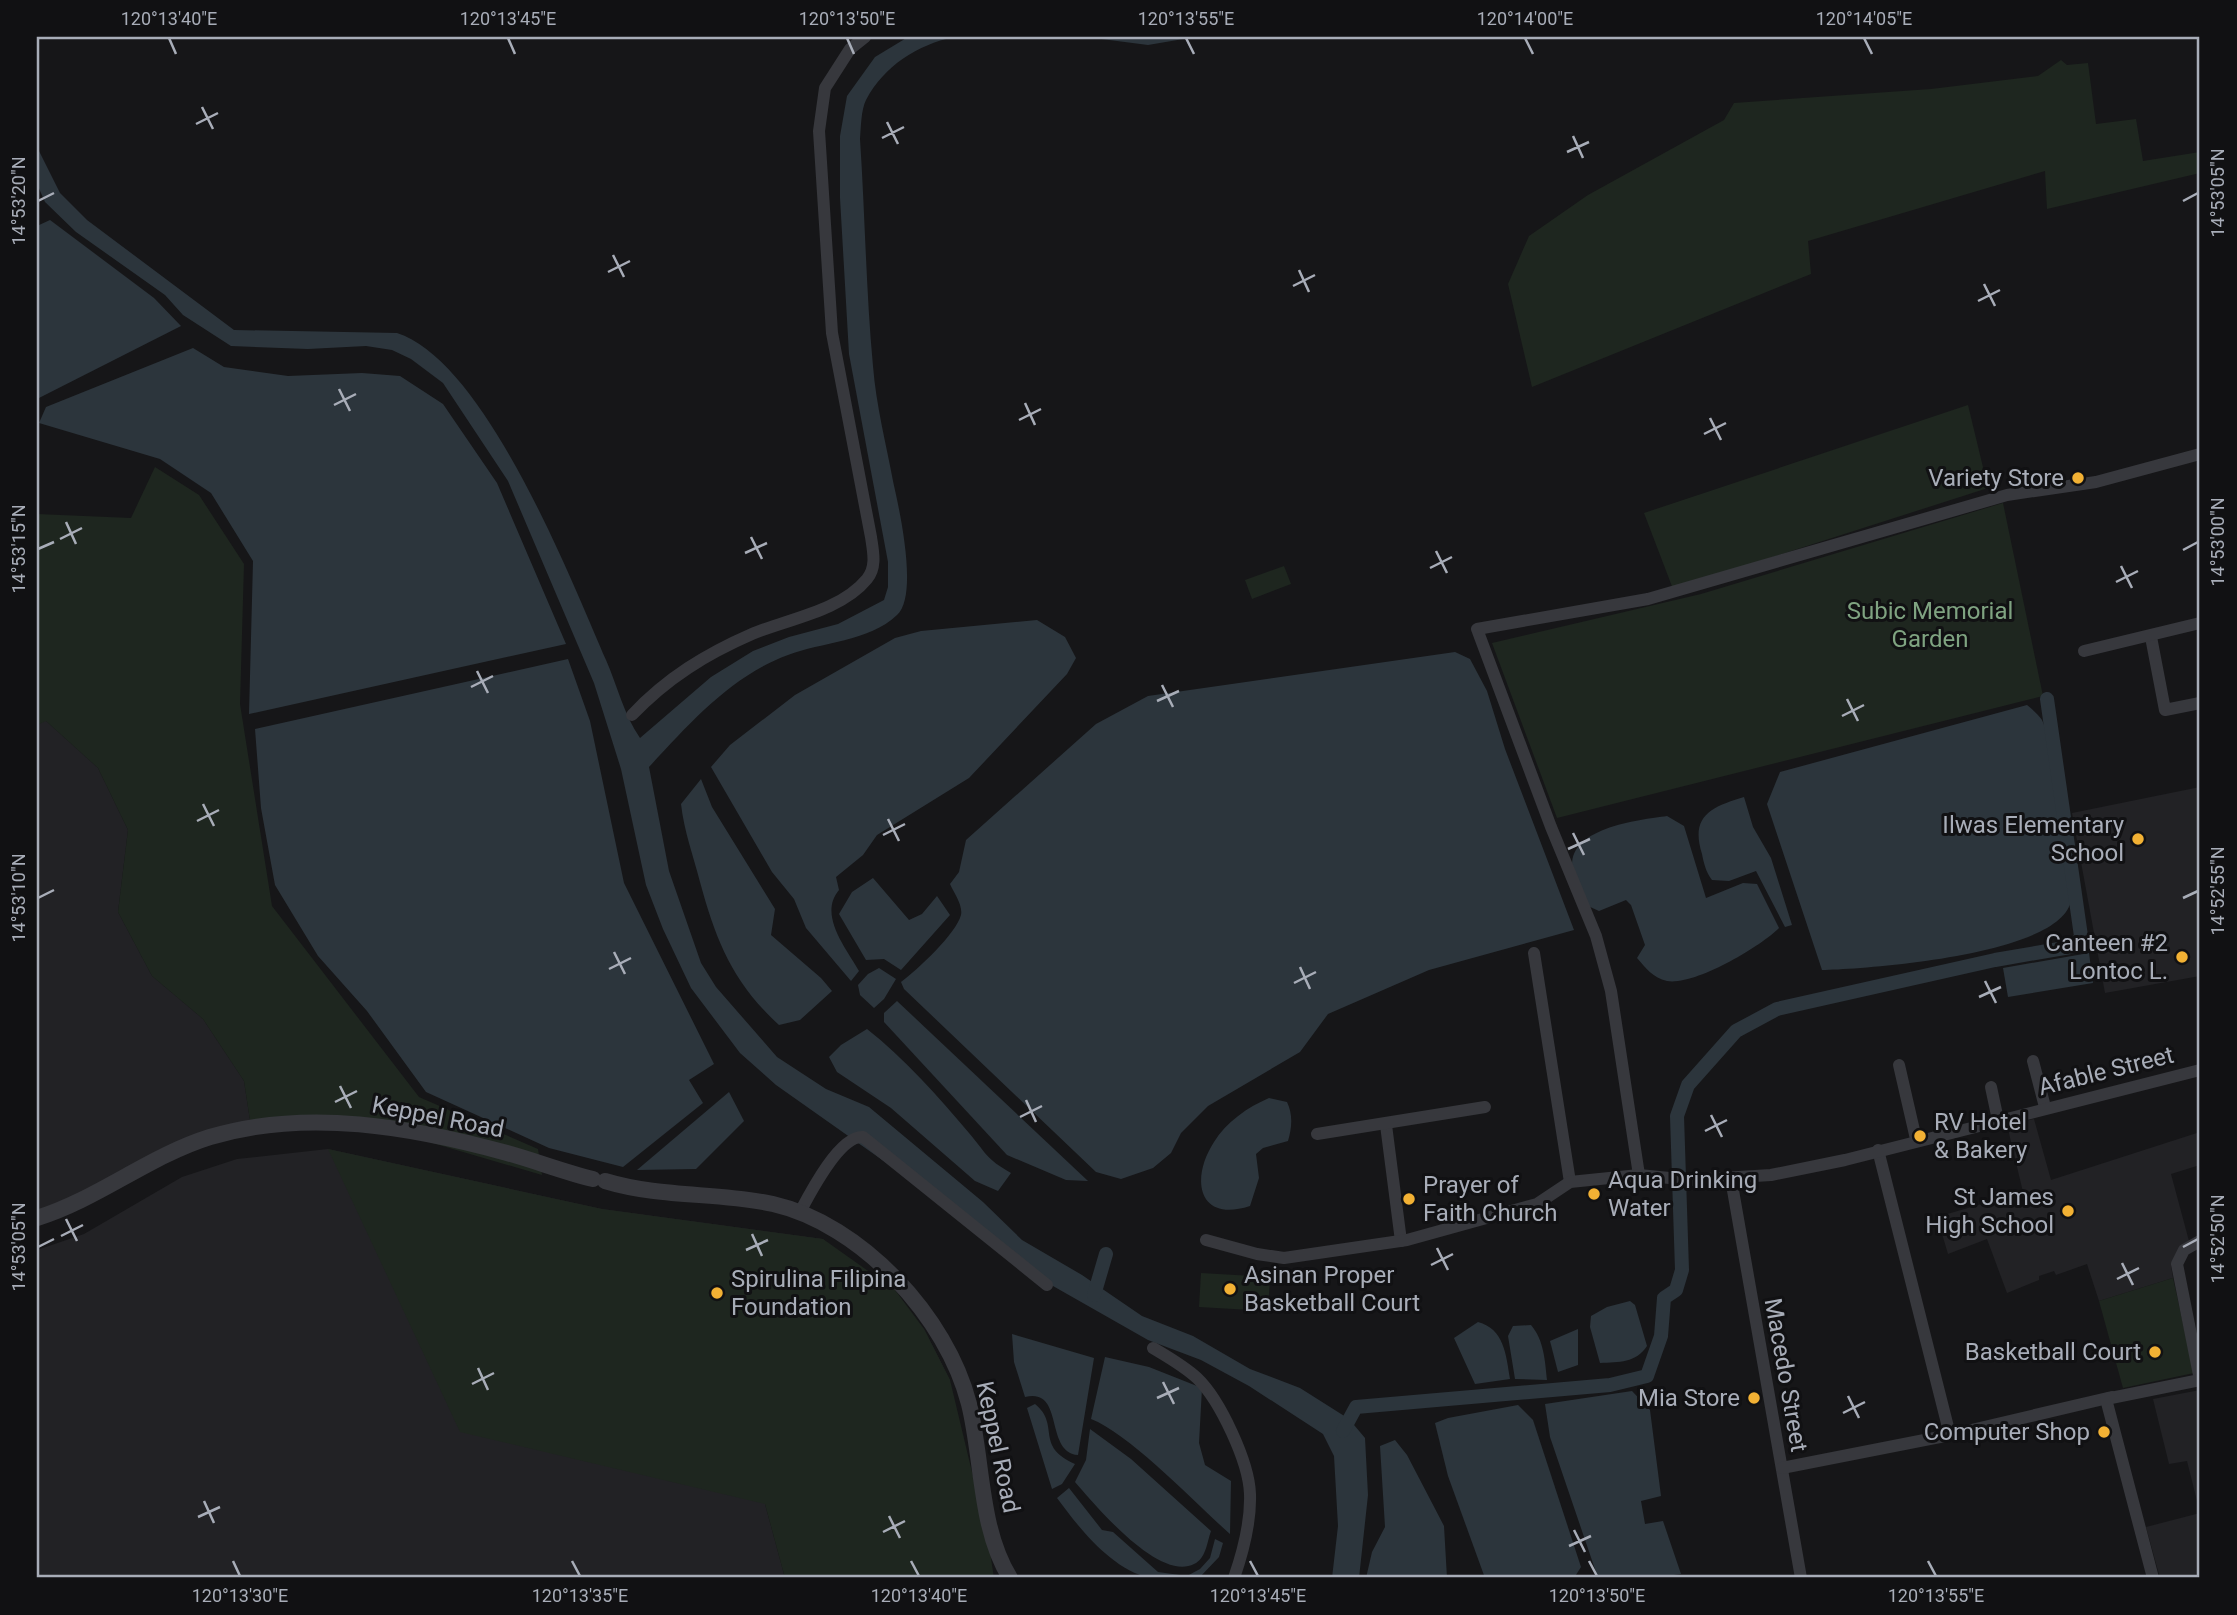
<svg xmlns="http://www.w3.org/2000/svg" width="2237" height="1615" viewBox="0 0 2237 1615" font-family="Roboto,sans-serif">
<rect width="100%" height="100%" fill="#161618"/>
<!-- built -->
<g fill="#222225">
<path d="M 45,720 L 98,768 L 128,830 L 118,912 L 152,976 L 203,1019 L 244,1081 L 251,1127 L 196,1137 L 37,1219 L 37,725 Z"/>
<path d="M 2200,787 L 2200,976 L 2105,993 L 2072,813 Z"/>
<path d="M 2034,1119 L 2051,1180 L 2200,1132 L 2200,1165 L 2171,1174 L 2189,1241 L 2183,1244 L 2171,1266 L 2173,1278 L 2099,1301 L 2087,1264 L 2056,1275 L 2054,1271 L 2039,1276 L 2039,1280 L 2007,1293 L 1987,1239 L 1948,1254 L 1937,1217 L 2023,1192 L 2007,1125 Z"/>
<path d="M 328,1149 L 602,1209 L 823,1239 L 924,1329 L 950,1380 L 765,1504 L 785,1578 L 37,1578 L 37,1250 L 84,1234 L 182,1177 L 237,1159 Z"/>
<path d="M 2200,1390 L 2200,1578 L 2160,1578 L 2146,1527 L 2200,1513 L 2187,1461 L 2169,1464 L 2153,1399 Z"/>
</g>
<!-- green -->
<g fill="#1e261f">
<path d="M 2061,60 L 2067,65 L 2088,63 L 2096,124 L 2136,119 L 2143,161 L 2200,152 L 2200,173 L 2047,209 L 2045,171 L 1808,241 L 1811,274 L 1532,387 L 1508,284 L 1529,236 L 1588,195 L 1724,120 L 1734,103 L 1931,89 L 2038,76 Z"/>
<path d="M 1968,405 L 1988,488 L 1673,589 L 1644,513 Z"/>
<path d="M 155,467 L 199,495 L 244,564 L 240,704 L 272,906 L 419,1097 L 538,1149 L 542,1175 L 361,1122 L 251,1127 L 244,1081 L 203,1019 L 152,976 L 118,912 L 128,830 L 98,768 L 46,721 L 37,725 L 37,514 L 131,518 Z"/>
<path d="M 2003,503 L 2043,696 L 1557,818 L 1492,643 L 1701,594 Z"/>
<path d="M 1284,566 L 1291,584 L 1252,599 L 1245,580 Z"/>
<path d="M 328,1149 L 602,1209 L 823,1239 L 895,1290 L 924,1329 L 950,1380 L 988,1539 L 994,1578 L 785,1578 L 765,1504 L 460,1432 Z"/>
<path d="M 1201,1273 L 1270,1277 L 1268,1311 L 1199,1307 Z"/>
<path d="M 2173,1278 L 2194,1373 L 2123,1388 L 2099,1301 Z"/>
</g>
<!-- water -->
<g fill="#2c353c">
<path d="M 908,37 L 954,37 C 917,45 884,66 866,100 C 861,110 861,127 860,139 C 865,214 866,291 873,366 C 876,405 886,443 893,481 C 899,508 919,595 897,615 C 869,642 821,642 788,655 C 731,676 690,723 649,767 L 669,871 L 701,963 L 716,987 L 777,1057 L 826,1089 L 869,1107 L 983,1202 L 1022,1240 L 1082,1275 L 1142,1316 L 1193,1336 L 1250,1369 L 1300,1388 L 1349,1419 L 1365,1438 L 1368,1495 L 1359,1578 L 1332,1578 L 1338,1526 L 1334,1456 L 1323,1434 L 1249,1386 L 1201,1360 L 1148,1340 L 1009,1261 L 895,1169 L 776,1085 L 740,1053 L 691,988 L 663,929 L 646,885 L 621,769 L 594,683 L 508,481 L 443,383 L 411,359 L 392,350 L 366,346 L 308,349 L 231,346 L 183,315 L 165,295 L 76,232 L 45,202 L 37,184 L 37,147 L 60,193 L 87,220 L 234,330 L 397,333 C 485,361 570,577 606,660 C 617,685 624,715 640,738 L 711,677 L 753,651 L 789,637 L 838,624 L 884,600 L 888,587 L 888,562 L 849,354 L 840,198 L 840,136 L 847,96 L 875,57 Z"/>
<path d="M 1086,37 L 1195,37 L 1148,45 Z"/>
<path d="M 50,220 L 154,298 L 181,326 L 37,399 L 37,226 Z"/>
<path d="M 193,348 L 224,367 L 288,376 L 362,373 L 400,376 L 443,404 L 497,483 L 566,644 L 249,714 L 253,561 L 211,493 L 160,459 L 39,423 L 46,407 Z"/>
<path d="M 1037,620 L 1065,637 L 1076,658 L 1067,674 L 969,778 L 877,835 L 863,855 L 836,877 L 839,890 C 818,915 846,948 859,971 L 851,981 L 806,928 L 794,899 L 772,872 L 711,767 L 730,745 L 795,695 L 895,638 L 921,631 Z"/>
<path d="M 1455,652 L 1470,659 L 1487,691 L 1505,749 L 1574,930 L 1429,970 L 1328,1014 L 1300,1052 L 1208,1106 L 1181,1133 L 1171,1153 L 1153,1168 L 1121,1179 L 1096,1172 L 904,989 L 901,982 C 917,970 956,934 961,915 C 963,905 954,893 950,884 L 959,872 L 966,840 L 1096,724 L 1148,696 Z"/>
<path d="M 568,659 L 590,721 L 624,883 L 714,1064 L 689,1080 L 703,1103 L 623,1167 L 549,1148 L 426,1092 L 367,1011 L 318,956 L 275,885 L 261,808 L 255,729 Z"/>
<path d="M 2027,705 C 2032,709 2039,715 2042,720 C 2052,741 2056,791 2060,815 C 2062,836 2073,882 2071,900 C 2063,955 1867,969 1822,970 L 1767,804 L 1780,772 Z"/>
<path d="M 701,779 L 712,807 L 775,909 L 771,935 L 821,978 L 832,991 L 800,1020 L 779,1025 C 733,983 716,941 700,882 C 693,855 684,831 681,804 Z"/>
<path d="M 1744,797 L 1753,827 L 1771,858 L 1792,925 L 1785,927 L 1756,871 L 1729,881 L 1712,880 C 1706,872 1704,864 1702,854 C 1690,816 1711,807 1744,797 Z"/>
<path d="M 1667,816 L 1684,826 L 1706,898 L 1743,883 L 1757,884 L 1779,928 C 1760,947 1694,986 1667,981 C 1653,978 1646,968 1637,958 L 1645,945 L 1631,905 L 1626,900 L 1599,911 L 1588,906 C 1583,895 1575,882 1573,870 C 1565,828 1639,820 1667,816 Z"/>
<path d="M 873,878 L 909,920 L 922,914 L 937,896 L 950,915 L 901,970 L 884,959 L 866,960 L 839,914 L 852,892 Z"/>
<path d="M 2089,953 L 2093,983 L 2008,997 L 2003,968 Z"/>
<path d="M 879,968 L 896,979 L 884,999 L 874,1008 L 860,995 L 858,985 L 868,974 Z"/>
<path d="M 897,1001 L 1088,1181 L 1066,1180 L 1007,1155 L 884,1022 L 884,1013 Z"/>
<path d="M 867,1029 C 904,1058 939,1097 969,1133 C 987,1154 985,1158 1011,1173 L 998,1191 L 975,1181 L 891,1108 L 837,1072 L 829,1057 L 841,1045 Z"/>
<path d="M 729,1092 L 744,1121 L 696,1169 L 637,1170 Z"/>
<path d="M 1269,1098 L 1287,1102 C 1293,1115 1292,1127 1288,1141 L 1263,1148 L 1256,1154 L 1259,1178 L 1250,1206 C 1198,1223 1190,1179 1214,1142 C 1226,1122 1248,1107 1269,1098 Z"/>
<path d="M 1630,1301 L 1635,1305 L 1647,1346 C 1636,1363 1619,1362 1600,1363 L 1590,1327 L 1591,1316 L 1607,1307 Z"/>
<path d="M 1478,1322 C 1504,1329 1506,1354 1510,1379 L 1475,1384 L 1454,1338 Z"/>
<path d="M 1531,1325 C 1544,1340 1545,1361 1547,1380 L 1515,1379 L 1508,1336 L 1513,1326 Z"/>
<path d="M 1578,1329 L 1578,1365 L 1558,1372 L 1550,1341 Z"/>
<path d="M 1012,1334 L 1094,1358 L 1078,1455 C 1044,1452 1065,1387 1025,1397 L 1014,1362 Z"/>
<path d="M 1105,1357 L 1149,1367 L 1202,1388 L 1199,1443 L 1205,1465 L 1231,1481 L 1230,1534 C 1196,1504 1130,1434 1091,1419 Z"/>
<path d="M 1632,1391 L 1650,1410 L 1661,1496 L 1641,1501 L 1645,1524 L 1663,1521 L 1681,1574 L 1651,1578 L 1598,1578 L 1550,1437 L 1545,1404 Z"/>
<path d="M 1035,1404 C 1061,1425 1034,1446 1075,1464 L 1062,1484 L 1052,1489 L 1027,1408 Z"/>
<path d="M 1518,1405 L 1533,1420 L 1581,1567 L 1574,1578 L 1485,1578 L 1448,1476 L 1435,1423 L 1448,1418 Z"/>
<path d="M 1090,1429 L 1131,1459 L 1211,1531 C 1207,1542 1206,1559 1194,1564 C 1159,1582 1096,1506 1075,1482 L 1086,1460 Z"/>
<path d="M 1395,1440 L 1407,1455 L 1444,1526 L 1447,1578 L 1366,1578 L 1372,1552 L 1385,1527 L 1380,1446 Z"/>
<path d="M 1069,1488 L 1102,1530 L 1113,1532 L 1158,1572 L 1187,1576 L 1200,1569 L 1210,1558 L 1215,1539 L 1223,1543 L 1219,1557 L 1199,1578 C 1183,1578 1165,1581 1150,1578 C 1111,1569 1080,1529 1057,1498 Z"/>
</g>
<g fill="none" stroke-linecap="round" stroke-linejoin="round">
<!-- canal -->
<g stroke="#2c353c" stroke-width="14">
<path d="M 1094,1295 L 1106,1254"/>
<path d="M 1343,1431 L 1356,1407 L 1610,1385 L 1647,1376 L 1661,1336 L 1664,1298 L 1676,1290 L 1682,1270 L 1677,1116 L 1688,1085 L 1736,1031 L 1777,1009 L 1995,960 L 2076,946 L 2081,936 L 2047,699"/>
</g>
<!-- minor -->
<g stroke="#37383d" stroke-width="12">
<path d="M 2151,637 L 2165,710 L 2200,703"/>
<path d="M 2084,651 L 2200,623"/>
<path d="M 632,715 C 667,678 706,654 752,634 C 788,619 841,611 867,579 C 877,567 873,551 871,537 L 832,333 L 819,131 L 825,88 L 850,49 L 865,37"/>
<path d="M 1534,953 L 1570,1182"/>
<path d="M 2033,1061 L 2045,1107"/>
<path d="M 1899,1065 L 1916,1139"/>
<path d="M 1991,1087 L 1998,1120"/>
<path d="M 1386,1125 L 1401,1241"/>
<path d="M 1317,1134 L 1485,1107"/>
<path d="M 1878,1150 L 1950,1435"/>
<path d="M 1639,1175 L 1611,991 L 1596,936 L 1551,827 L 1477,629 L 1648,599 L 2007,495 L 2096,482 L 2200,454"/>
<path d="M 1731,1179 L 1801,1578"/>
<path d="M 800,1212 C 810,1193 840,1135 863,1137 L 1047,1285"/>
<path d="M 1206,1240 L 1257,1254 L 1284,1258 L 1407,1240 L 1537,1204 L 1570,1182 L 1639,1175 L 1690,1180 L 1771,1175 L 1845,1160 L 2200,1070"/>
<path d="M 1153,1348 C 1168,1357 1184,1366 1197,1378 C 1220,1400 1249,1462 1250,1494 C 1251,1522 1243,1552 1234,1578"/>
<path d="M 2200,1380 L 2177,1264 L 2184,1250 L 2200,1241"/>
<path d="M 1782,1468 L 1950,1435 L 2112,1397"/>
<path d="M 2153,1578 L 2106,1399 L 2200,1380"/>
</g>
<!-- tertiary -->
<g stroke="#37383d" stroke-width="16">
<path d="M 605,1181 C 661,1198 718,1192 773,1204 C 861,1224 947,1317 969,1404 C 983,1460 979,1528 1010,1578"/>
<path d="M 37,1218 C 98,1199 149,1156 210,1137 C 307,1108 412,1127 507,1153 C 536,1161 564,1172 593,1179"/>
</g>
</g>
<!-- ticks -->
<path fill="none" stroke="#a8adb8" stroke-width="2.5" d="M 169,38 L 176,54M 508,38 L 515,54M 847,38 L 854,54M 1186,38 L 1194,54M 1525,38 L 1533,54M 1864,38 L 1872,54M 202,107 L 213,129M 887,122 L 898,144M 196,124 L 218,113M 1573,136 L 1583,158M 882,138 L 904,127M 1567,152 L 1589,142M 38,201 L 54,193M 2183,201 L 2198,193M 613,255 L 624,277M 1299,270 L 1309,292M 608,272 L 630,261M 1984,284 L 1995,306M 1293,286 L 1315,275M 1978,301 L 2000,290M 339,389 L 350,411M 1025,403 L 1035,425M 334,405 L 356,394M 1710,418 L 1721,440M 1019,420 L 1041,409M 1704,434 L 1726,423M 66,522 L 76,544M 751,537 L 762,559M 60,539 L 82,528M 38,549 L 54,542M 2183,550 L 2198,542M 1436,551 L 1447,573M 745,553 L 767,543M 2121,566 L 2132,588M 1430,568 L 1452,557M 2116,582 L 2138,571M 477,671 L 488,693M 1162,685 L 1173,707M 471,687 L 493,676M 1847,699 L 1858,721M 1157,701 L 1179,691M 1842,716 L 1864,705M 203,804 L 214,826M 888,819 L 899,841M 197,821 L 219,810M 1573,833 L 1584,855M 883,835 L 905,824M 1568,849 L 1590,839M 38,898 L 54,890M 2183,898 L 2198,891M 614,952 L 625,974M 1300,967 L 1310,989M 609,969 L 631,958M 1985,981 L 1996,1003M 1294,983 L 1316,972M 1979,997 L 2001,987M 340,1086 L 351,1108M 1026,1100 L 1036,1122M 335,1102 L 357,1091M 1711,1115 L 1722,1137M 1020,1117 L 1042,1106M 1705,1131 L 1727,1120M 66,1219 L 77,1241M 752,1234 L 762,1256M 61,1236 L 83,1225M 38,1247 L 54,1239M 2183,1247 L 2198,1239M 1437,1248 L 1448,1270M 746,1250 L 768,1240M 2122,1263 L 2133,1285M 1431,1265 L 1453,1254M 2117,1279 L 2139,1268M 478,1368 L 488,1390M 1163,1382 L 1174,1404M 472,1384 L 494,1373M 1848,1396 L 1859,1418M 1157,1398 L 1179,1388M 1843,1413 L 1865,1402M 204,1501 L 214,1523M 889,1516 L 900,1538M 198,1517 L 220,1507M 1574,1530 L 1585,1552M 883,1532 L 905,1521M 1569,1546 L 1591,1536M 233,1561 L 240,1576M 572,1561 L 580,1576M 911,1561 L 919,1576M 1250,1561 L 1258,1576M 1589,1561 L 1597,1576M 1928,1561 L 1936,1576"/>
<!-- markers -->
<g fill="#f2b134" stroke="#111113" stroke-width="2.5">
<circle cx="2078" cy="478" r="7"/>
<circle cx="2138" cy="839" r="7"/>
<circle cx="2182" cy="957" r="7"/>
<circle cx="1920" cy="1136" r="7"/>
<circle cx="1594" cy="1194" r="7"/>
<circle cx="1409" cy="1199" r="7"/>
<circle cx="2068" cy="1211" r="7"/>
<circle cx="1230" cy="1289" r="7"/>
<circle cx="717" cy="1293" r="7"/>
<circle cx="2155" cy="1352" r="7"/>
<circle cx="1754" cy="1398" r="7"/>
<circle cx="2104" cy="1432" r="7"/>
</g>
<g text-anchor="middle" stroke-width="6" stroke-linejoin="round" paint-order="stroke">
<!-- poi labels -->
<g font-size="24" fill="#a8adb8" stroke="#111113" text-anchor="end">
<text x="2064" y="486">Variety Store</text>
<text x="2124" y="833">Ilwas Elementary<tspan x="2124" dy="28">School</tspan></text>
<text x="2168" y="951">Canteen #2<tspan x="2168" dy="28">Lontoc L.</tspan></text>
<text x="1934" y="1130" text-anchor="start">RV Hotel<tspan x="1934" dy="28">&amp; Bakery</tspan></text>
<text x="1608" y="1188" text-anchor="start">Aqua Drinking<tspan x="1608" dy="28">Water</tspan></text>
<text x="1423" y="1193" text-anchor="start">Prayer of<tspan x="1423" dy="28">Faith Church</tspan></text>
<text x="2054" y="1205">St James<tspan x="2054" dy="28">High School</tspan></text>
<text x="1244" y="1283" text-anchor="start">Asinan Proper<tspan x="1244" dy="28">Basketball Court</tspan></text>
<text x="731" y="1287" text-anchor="start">Spirulina Filipina<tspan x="731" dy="28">Foundation</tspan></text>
<text x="2141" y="1360">Basketball Court</text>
<text x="1740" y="1406">Mia Store</text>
<text x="2090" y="1440">Computer Shop</text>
</g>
<!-- park labels -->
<g font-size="24" fill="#7fa381" stroke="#111113">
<text x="1930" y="619">Subic Memorial<tspan x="1930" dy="28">Garden</tspan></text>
</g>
<!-- street labels -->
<g font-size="24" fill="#a8adb8" stroke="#111113">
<text transform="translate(2106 1071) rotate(-14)" y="8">Afable Street</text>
<text transform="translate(438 1117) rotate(11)" y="8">Keppel Road</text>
<text transform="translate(1786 1375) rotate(80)" y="8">Macedo Street</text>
<text transform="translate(998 1447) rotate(78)" y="8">Keppel Road</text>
</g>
</g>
<!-- border -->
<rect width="2237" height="1615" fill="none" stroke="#111113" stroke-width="77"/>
<rect x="38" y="38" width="2160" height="1538" fill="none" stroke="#a8adb8" stroke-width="2.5"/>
<g font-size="18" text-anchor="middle" fill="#a8adb8">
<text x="169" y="25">120°13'40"E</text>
<text x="508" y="25">120°13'45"E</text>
<text x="847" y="25">120°13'50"E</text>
<text x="1186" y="25">120°13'55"E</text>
<text x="1525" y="25">120°14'00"E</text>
<text x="1864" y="25">120°14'05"E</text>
<text transform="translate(2218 193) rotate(-90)" y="6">14°53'05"N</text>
<text transform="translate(19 201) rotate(-90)" y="6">14°53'20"N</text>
<text transform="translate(2218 542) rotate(-90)" y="6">14°53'00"N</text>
<text transform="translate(19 549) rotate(-90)" y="6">14°53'15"N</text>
<text transform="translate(2218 891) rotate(-90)" y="6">14°52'55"N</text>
<text transform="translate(19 898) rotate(-90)" y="6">14°53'10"N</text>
<text transform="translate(2218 1239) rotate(-90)" y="6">14°52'50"N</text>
<text transform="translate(19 1247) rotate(-90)" y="6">14°53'05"N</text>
<text x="240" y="1602">120°13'30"E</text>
<text x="580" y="1602">120°13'35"E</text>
<text x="919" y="1602">120°13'40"E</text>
<text x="1258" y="1602">120°13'45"E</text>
<text x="1597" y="1602">120°13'50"E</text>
<text x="1936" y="1602">120°13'55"E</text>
</g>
</svg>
